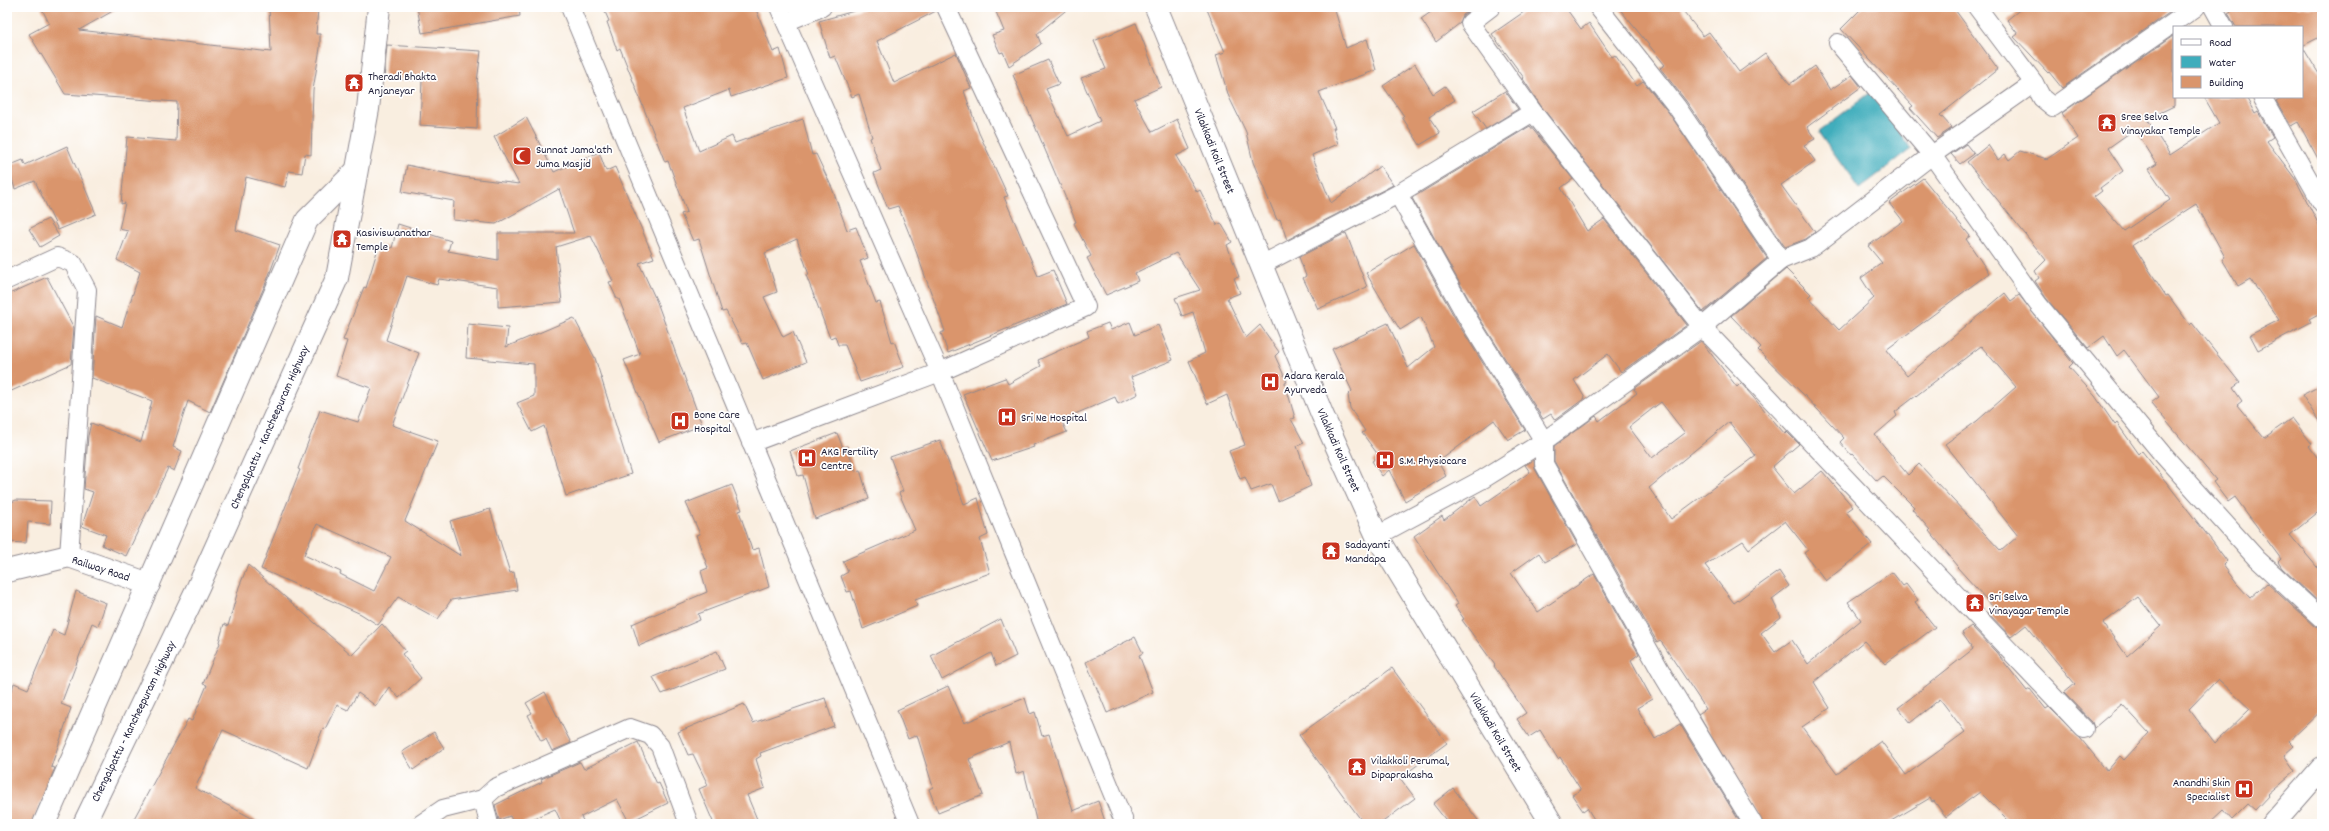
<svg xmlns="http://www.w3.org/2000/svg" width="2329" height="831" viewBox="0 0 2329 831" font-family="Dekko,sans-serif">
<rect width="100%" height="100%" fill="#fff"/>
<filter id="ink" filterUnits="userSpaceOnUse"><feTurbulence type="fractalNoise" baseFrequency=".025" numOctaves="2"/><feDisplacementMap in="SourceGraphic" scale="8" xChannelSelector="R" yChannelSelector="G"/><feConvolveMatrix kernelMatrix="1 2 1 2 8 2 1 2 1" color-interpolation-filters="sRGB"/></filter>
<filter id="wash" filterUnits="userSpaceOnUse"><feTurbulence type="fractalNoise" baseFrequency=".012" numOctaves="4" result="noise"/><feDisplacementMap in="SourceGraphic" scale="16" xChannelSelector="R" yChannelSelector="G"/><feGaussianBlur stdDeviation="0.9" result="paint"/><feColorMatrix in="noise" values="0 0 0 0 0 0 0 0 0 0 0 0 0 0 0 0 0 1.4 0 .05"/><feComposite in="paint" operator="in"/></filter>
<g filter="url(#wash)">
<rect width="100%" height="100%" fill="#f9eee0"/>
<!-- water -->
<path fill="#3fadbc" stroke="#30687c" d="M 1871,92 L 1911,149 L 1859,189 L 1818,132 Z"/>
<g id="blocks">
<!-- building -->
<g fill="#da956c" fill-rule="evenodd">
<path d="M 41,7 L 120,7 L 79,30 L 271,52 L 269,7 L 318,9 L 316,34 L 320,34 L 320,48 L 313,90 L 311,155 L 305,154 L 302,173 L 289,171 L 285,187 L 246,177 L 236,230 L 280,245 L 268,278 L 210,412 L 188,401 L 173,447 L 182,451 L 174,471 L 168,468 L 126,556 L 102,545 L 106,535 L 82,526 L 93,492 L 84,489 L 88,436 L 91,423 L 141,442 L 152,401 L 92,378 L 96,316 L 122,327 L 140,272 L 117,260 L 128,231 L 119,229 L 125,203 L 121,204 L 127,137 L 176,141 L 177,102 L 65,94 L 29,34 L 49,23 Z"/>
<path d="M 417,7 L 519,7 L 520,16 L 422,33 Z"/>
<path d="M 603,7 L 755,7 L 773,52 L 780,49 L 788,78 L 731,97 L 729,90 L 683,108 L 699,151 L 732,136 L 735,143 L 803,119 L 812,155 L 816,154 L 832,188 L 847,230 L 856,227 L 868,258 L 860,261 L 876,303 L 880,302 L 892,342 L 894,341 L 904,367 L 860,382 L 845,345 L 838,345 L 835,336 L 830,338 L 806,275 L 809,275 L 797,239 L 765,253 L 777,292 L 764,297 L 783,337 L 793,332 L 806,362 L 763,380 L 747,343 L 743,344 L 726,311 L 722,312 L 699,239 L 693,241 L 681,214 L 687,212 L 668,161 L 665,162 L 620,48 L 617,50 L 607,22 L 609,21 Z"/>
<path d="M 868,7 L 936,7 L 936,11 L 877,41 L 894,83 L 956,53 L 971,88 L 964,91 L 979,133 L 1008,196 L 1004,197 L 1038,276 L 1053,270 L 1067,304 L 948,353 L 941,333 L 945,331 L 913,243 L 898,206 L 888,209 L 874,173 L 881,170 L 870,138 L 872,137 L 859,94 L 852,97 L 835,56 L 830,58 L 819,21 Z"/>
<path d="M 994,7 L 1070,7 L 1037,34 L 1041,44 L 1009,66 L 1003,52 L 1000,53 L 992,35 L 1004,31 Z"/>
<path d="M 1206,7 L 1334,7 L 1346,48 L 1367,39 L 1376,70 L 1319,92 L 1335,128 L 1333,128 L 1338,144 L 1312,155 L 1331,203 L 1380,166 L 1393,185 L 1287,240 L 1280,219 L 1277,220 L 1253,162 L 1246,132 L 1229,97 L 1216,55 L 1225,52 Z"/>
<path d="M 1438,7 L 1474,7 L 1463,15 L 1460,23 L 1436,42 L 1421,19 Z"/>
<path d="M 1531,7 L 1565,7 L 1581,29 L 1589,23 L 1612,57 L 1615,55 L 1637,86 L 1643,81 L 1669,113 L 1767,258 L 1703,312 L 1541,106 L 1523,79 L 1524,78 L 1492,34 Z"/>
<path d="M 1618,7 L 1680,7 L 1703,36 L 1709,32 L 1739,72 L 1765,53 L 1790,84 L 1815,66 L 1830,90 L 1852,75 L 1861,87 L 1807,127 L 1815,139 L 1804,145 L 1815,161 L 1781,185 L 1815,232 L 1806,239 L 1785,247 L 1686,101 L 1660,68 L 1665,65 Z"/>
<path d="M 1863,7 L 1953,7 L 1998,69 L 1940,115 L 1952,128 L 1937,138 L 1910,108 L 1913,106 L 1841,29 Z"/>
<path d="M 2023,7 L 2175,7 L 2176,8 L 2062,88 L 2049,72 L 2048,73 L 2014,37 L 2018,34 L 2007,20 Z"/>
<path d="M 2239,7 L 2322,7 L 2322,36 L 2302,46 L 2322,79 L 2322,166 L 2298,122 L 2291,126 L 2276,101 L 2282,97 L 2302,97 L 2302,27 L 2236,27 L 2228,13 Z"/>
<path d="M 1136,23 L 1161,87 L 1134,99 L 1152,132 L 1177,119 L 1190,149 L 1176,156 L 1197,192 L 1200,190 L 1217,225 L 1221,223 L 1232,242 L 1227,245 L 1239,277 L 1234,278 L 1240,293 L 1227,298 L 1246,338 L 1260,325 L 1279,352 L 1275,356 L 1287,382 L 1285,383 L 1295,418 L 1291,419 L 1304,443 L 1297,446 L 1311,486 L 1278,501 L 1271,484 L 1251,491 L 1245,477 L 1240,479 L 1229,451 L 1245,445 L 1227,395 L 1207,404 L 1189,361 L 1205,353 L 1193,312 L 1182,316 L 1175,298 L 1200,290 L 1176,253 L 1135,273 L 1138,281 L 1106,295 L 1087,258 L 1091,256 L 1074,223 L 1076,222 L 1013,75 L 1048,60 L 1059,84 L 1046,89 L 1068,136 L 1100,121 L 1081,78 L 1106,69 L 1094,41 Z"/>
<path d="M 2174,35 L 2174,106 L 2147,119 L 2170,155 L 2219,123 L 2204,97 L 2246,97 L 2255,114 L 2258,112 L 2273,137 L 2267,141 L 2296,180 L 2322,231 L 2322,312 L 2309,319 L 2311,322 L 2258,350 L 2250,335 L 2279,320 L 2250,279 L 2238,286 L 2222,259 L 2225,257 L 2196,204 L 2133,245 L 2166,296 L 2168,295 L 2190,325 L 2192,323 L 2240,383 L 2233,388 L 2242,401 L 2237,405 L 2264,438 L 2292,418 L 2312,444 L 2309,446 L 2322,464 L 2322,509 L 2290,535 L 2322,573 L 2322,605 L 2282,568 L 2278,562 L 2281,559 L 2235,497 L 2228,502 L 2213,482 L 2216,480 L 2151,403 L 2159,397 L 2124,350 L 2117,356 L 2104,336 L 2088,348 L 2046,298 L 2035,281 L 2039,278 L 2035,271 L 2046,260 L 1967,162 L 1988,145 L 1998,160 L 2005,154 L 2009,160 L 2020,151 L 2047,159 L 2078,138 L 2062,113 ZM 2135,129 L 2157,164 L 2149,169 L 2170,200 L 2124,231 L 2094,197 L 2102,191 L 2100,188 L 2123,171 L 2108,148 Z"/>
<path d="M 387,45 L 481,51 L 477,82 L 478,82 L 477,129 L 420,125 L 422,80 L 384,79 Z"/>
<path d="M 1415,64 L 1433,94 L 1445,86 L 1455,100 L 1429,117 L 1440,133 L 1420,145 L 1402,117 L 1404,116 L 1383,86 Z"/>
<path d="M 1505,91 L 1518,109 L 1486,129 L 1473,111 Z"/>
<path d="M 526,117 L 554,172 L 599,152 L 606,171 L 615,167 L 654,258 L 639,263 L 657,302 L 702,425 L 659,442 L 624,360 L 640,354 L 619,299 L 617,299 L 609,282 L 613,281 L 591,236 L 556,247 L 562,302 L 498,307 L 498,287 L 439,279 L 437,285 L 407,276 L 386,340 L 419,353 L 392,425 L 438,441 L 405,521 L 461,556 L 450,521 L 490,509 L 510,573 L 514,572 L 517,590 L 451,600 L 438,619 L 398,597 L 378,625 L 361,614 L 261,569 L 300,470 L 298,469 L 320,410 L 358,422 L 371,388 L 336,376 L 347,341 L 343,340 L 364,287 L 366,288 L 379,245 L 392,248 L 398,224 L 451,241 L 448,251 L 498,260 L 498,233 L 574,233 L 559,189 L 496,224 L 453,220 L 454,201 L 402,192 L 407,165 L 462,177 L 519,184 L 494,137 ZM 317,524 L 391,557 L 374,591 L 340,574 L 341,572 L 304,555 Z"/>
<path d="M 1530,126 L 1573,179 L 1561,188 L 1587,231 L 1604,219 L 1687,325 L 1621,372 L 1608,354 L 1574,380 L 1585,398 L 1555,420 L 1551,414 L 1543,419 L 1477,314 L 1412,198 Z"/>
<path d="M 1966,144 L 1974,154 L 1960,164 L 1951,154 Z"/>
<path d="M 67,146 L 96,214 L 58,230 L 35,181 L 15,189 L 8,166 L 23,160 L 25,165 Z"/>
<path d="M 1923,178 L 1970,236 L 1966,239 L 1989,273 L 1886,350 L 1907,376 L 2005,293 L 2011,301 L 2019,295 L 2071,361 L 2073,363 L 2069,367 L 2095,396 L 2115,425 L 2117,423 L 2139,454 L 2142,451 L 2212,541 L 2227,561 L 2223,565 L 2237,584 L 2250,598 L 2267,583 L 2315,627 L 2322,629 L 2322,710 L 2289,741 L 2294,746 L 2284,755 L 2295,771 L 2268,794 L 2269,795 L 2255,810 L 2248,804 L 2232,820 L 2223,810 L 2208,824 L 2012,824 L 1980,792 L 1946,817 L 1934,801 L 1932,802 L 1930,798 L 1886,824 L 1763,824 L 1698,714 L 1706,709 L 1660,640 L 1657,642 L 1554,461 L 1554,446 L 1596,416 L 1599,421 L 1637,393 L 1634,389 L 1701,341 L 1737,387 L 1741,383 L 1785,434 L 1787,432 L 1799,444 L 1772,467 L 1794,494 L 1822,471 L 1853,507 L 1846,512 L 1872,544 L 1826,581 L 1804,553 L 1808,550 L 1785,521 L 1749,549 L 1743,541 L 1705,565 L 1734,603 L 1779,571 L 1789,586 L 1772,599 L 1781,617 L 1761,633 L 1775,652 L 1792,640 L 1808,664 L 1861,620 L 1848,602 L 1892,572 L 1903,586 L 1906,584 L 1918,600 L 1915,602 L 1935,627 L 1885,664 L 1864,641 L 1814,682 L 1830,708 L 1802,727 L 1837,774 L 1881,741 L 1906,775 L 1965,732 L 1940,699 L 1910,723 L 1898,708 L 1973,649 L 1962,633 L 1971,626 L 1996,652 L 2027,691 L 2030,689 L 2046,709 L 2049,707 L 2081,739 L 2107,771 L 2120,756 L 2124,760 L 2149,733 L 2122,704 L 2094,728 L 2092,722 L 2064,693 L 2075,684 L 2026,625 L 2011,637 L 1988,613 L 1994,608 L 1957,567 L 1958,566 L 1929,531 L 1930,530 L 1912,509 L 1914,507 L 1883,476 L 1877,481 L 1852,454 L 1851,455 L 1840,442 L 1844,438 L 1805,396 L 1758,350 L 1761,347 L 1731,316 L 1786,269 L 1811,294 L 1808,297 L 1839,330 L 1874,298 L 1861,278 L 1882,263 L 1868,246 L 1903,221 L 1889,203 ZM 1981,346 L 2016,387 L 1977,421 L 1945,444 L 2018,536 L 2001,551 L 1919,464 L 1908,475 L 1875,435 L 1897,416 L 1895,412 ZM 1661,402 L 1685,433 L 1652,458 L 1629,427 ZM 1729,422 L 1756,456 L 1671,519 L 1649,488 ZM 2138,597 L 2161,626 L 2127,656 L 2103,623 ZM 2218,679 L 2250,709 L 2215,743 L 2189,709 Z"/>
<path d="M 48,219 L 59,236 L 40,247 L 29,229 Z"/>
<path d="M 1346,233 L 1367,287 L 1318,309 L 1303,278 L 1306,276 L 1299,257 Z"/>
<path d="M 1414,244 L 1459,325 L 1525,430 L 1508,440 L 1494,420 L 1438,462 L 1446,476 L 1405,501 L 1389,470 L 1382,476 L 1372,461 L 1379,456 L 1362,433 L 1365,431 L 1350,408 L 1348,395 L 1352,391 L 1332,349 L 1388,323 L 1408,368 L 1434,347 L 1421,317 L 1400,330 L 1366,273 Z"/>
<path d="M 47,277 L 74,328 L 71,364 L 7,393 L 7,295 Z"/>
<path d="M 574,318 L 595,358 L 631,474 L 566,496 L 544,426 L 532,432 L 517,403 L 534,396 L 534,364 L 466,358 L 468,324 L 508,328 L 506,347 Z"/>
<path d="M 1130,322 L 1135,335 L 1158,325 L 1173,360 L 1131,377 L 1138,394 L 1118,404 L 1115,397 L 1061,420 L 1067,432 L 1033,445 L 1034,447 L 992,461 L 963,394 L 1005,378 L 1008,384 L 1041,366 L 1038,360 L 1089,337 L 1087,331 L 1108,323 L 1111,330 Z"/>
<path d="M 2322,385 L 2322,426 L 2302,395 Z"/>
<path d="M 837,433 L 843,448 L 847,446 L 855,471 L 860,470 L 869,499 L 815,519 L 803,475 L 798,476 L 790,451 Z"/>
<path d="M 940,440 L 964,504 L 978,498 L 988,535 L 980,539 L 990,573 L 915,600 L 917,606 L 863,629 L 851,591 L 847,592 L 841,576 L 848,572 L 843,561 L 915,530 L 899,493 L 903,491 L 890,457 Z"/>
<path d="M 1534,460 L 1535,469 L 1577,544 L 1545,562 L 1539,553 L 1511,573 L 1538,612 L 1594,574 L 1639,654 L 1631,660 L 1652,699 L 1637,708 L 1655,739 L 1680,724 L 1741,824 L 1597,824 L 1587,808 L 1583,811 L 1572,795 L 1581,790 L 1560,757 L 1558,759 L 1540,730 L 1529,737 L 1517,719 L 1526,713 L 1494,666 L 1495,665 L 1462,620 L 1464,619 L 1455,606 L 1458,604 L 1414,536 L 1442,516 L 1444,520 L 1475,496 L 1481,506 L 1530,472 L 1525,465 Z"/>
<path d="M 732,485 L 742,510 L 739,511 L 752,550 L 759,548 L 769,587 L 698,614 L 700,620 L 639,646 L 632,624 L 707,592 L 701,571 L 708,568 L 696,535 L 700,534 L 686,503 Z"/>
<path d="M 16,500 L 51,501 L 50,524 L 28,522 L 26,543 L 7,542 L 7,504 Z"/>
<path d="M 248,565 L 352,655 L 382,624 L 406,651 L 402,654 L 421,678 L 399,698 L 389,687 L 376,706 L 358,693 L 348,710 L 337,705 L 325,729 L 323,728 L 308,768 L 223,730 L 195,788 L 263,824 L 131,824 L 188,719 L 192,721 L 207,685 L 203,684 L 220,643 L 219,642 L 224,624 L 228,626 L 239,587 Z"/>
<path d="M 76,591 L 106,603 L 98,626 L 92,623 L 61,704 L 71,708 L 51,767 L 55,768 L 32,824 L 7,824 L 7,688 L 12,690 L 14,683 L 28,689 L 53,630 L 64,635 Z"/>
<path d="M 1001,619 L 1016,656 L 996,666 L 991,653 L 942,680 L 931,656 Z"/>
<path d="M 1135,637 L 1143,653 L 1139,655 L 1153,692 L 1107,713 L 1086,662 Z"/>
<path d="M 717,651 L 725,669 L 662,694 L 653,677 Z"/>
<path d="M 1392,668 L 1447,743 L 1400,778 L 1415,798 L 1380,824 L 1364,824 L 1299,735 Z"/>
<path d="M 948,686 L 964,723 L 1025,698 L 1030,714 L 1035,712 L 1042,736 L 1049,734 L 1073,811 L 1098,801 L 1106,824 L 1037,824 L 1024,771 L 1016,774 L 1009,742 L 969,759 L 983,795 L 938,813 L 929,789 L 933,787 L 917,735 L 908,739 L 897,710 Z"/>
<path d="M 545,692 L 571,743 L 552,751 L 546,739 L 541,741 L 528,715 L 532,713 L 526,703 Z"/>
<path d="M 825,698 L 834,726 L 760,753 L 761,756 L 756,759 L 765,788 L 747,795 L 759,824 L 714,824 L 699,789 L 708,785 L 693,754 L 688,755 L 678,732 L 744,704 L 753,723 Z"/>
<path d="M 434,732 L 444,748 L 413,770 L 402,752 Z"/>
<path d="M 638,742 L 657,784 L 659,783 L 668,803 L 629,822 L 617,799 L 581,817 L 585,824 L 562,824 L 555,809 L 521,824 L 514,824 L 510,816 L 499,820 L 495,805 L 542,782 L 541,779 L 580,762 L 584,769 Z"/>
<path d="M 1453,788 L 1481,824 L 1449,824 L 1433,804 Z"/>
</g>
</g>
</g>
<g filter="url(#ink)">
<use href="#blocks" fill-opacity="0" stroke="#8e888e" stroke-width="1"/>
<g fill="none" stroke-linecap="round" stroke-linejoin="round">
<defs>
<g id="minor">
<path d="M 570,7 L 910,824"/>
<path d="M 779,7 L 940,372 L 1125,824"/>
<path d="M 1598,7 L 1677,107 L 1781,260"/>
<path d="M 1977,7 L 2034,83 L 2042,98 L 2053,107 L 2196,7"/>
<path d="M 2213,7 L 2224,27"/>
<path d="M 786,22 L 822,7"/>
<path d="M 1838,43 L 1932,155 L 2038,304 L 2164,456 L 2257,559 L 2322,619"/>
<path d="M 2034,83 L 1932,155 L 1811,248 L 1781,260 L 1702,327 L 2084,729"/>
<path d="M 2262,97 L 2322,203"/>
<path d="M 1398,194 L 1468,319 L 1544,441 L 1544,464 L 1664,677 L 1753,824"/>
<path d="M 1261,265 L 1398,194 L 1533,112"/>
<path d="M 7,280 L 57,257 L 73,263 L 87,290 L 69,556"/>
<path d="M 751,443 L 940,372 L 1086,307 L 946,7"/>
<path d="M 1377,536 L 1483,479 L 1544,441 L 1702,327 L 1533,112 L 1470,23 L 1491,7"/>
<path d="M 421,824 L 443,809 L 483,799"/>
<path d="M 489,824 L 483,799 L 495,788 L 630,728 L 650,735 L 660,746 L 689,824"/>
</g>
<path id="tertiary" d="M 1156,7 L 1322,414 L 1377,536 L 1552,824"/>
<path id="secondary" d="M 7,571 L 69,556 L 149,584"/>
<path id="primary" d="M 2273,824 L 2322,768"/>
<g id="trunk">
<path d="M 44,824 L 307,220 L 356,171"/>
<path d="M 84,824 L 198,587 L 337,278 L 368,109 L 379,7"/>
</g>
</defs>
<!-- minor casing -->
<use href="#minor" stroke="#8e888e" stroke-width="20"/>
<!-- tertiary casing -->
<use href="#tertiary" stroke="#8e888e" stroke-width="24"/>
<!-- secondary casing -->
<use href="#secondary" stroke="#8e888e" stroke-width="24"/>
<!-- primary casing -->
<use href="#primary" stroke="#8e888e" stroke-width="24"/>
<!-- trunk casing -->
<use href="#trunk" stroke="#8e888e" stroke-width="24"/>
<!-- minor -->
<use href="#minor" stroke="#fff" stroke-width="18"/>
<!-- tertiary -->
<use href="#tertiary" stroke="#fff" stroke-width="22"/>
<!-- secondary -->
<use href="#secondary" stroke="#fff" stroke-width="22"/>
<!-- primary -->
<use href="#primary" stroke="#fff" stroke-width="22"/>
<!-- trunk -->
<use href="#trunk" stroke="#fff" stroke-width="22"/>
</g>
</g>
<!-- icons -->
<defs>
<symbol id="temple-square" viewBox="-11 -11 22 22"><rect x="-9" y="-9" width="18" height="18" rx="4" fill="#c8321e" stroke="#fff"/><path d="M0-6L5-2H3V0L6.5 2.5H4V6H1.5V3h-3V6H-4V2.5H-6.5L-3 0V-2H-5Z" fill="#fff"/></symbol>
<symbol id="mosque-square" viewBox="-11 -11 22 22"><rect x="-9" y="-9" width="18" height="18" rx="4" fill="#c8321e" stroke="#fff"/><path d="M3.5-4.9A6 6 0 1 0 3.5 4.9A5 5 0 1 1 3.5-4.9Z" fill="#fff"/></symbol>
<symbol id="hospital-square" viewBox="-11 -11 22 22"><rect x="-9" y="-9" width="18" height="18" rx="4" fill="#c8321e" stroke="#fff"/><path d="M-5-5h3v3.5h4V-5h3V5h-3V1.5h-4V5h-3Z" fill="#fff"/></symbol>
</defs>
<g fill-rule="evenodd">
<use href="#temple-square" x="343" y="72" width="22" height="22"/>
<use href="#temple-square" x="2096" y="112" width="22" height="22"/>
<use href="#mosque-square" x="511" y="145" width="22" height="22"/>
<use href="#temple-square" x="331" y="228" width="22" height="22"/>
<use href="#hospital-square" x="1259" y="371" width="22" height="22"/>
<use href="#hospital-square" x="996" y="406" width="22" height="22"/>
<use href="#hospital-square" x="669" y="410" width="22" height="22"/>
<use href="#hospital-square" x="796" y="447" width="22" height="22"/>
<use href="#hospital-square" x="1374" y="449" width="22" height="22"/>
<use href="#temple-square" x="1320" y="540" width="22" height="22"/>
<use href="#temple-square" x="1964" y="592" width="22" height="22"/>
<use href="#temple-square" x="1346" y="756" width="22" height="22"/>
<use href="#hospital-square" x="2233" y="778" width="22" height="22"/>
</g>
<g text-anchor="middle" stroke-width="3.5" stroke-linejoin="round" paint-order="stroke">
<!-- poi labels -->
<g font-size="12" fill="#22223b" stroke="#fff" text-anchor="start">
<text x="368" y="80">Theradi Bhakta<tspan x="368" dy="14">Anjaneyar</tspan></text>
<text x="2121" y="120">Sree Selva<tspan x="2121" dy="14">Vinayakar Temple</tspan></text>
<text x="536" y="153">Sunnat Jama'ath<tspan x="536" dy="14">Juma Masjid</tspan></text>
<text x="356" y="236">Kasiviswanathar<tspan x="356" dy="14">Temple</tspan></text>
<text x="1284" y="379">Adara Kerala<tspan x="1284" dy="14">Ayurveda</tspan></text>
<text x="694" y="418">Bone Care<tspan x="694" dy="14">Hospital</tspan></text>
<text x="1021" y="421">Sri Ne Hospital</text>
<text x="821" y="455">AKG Fertility<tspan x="821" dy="14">Centre</tspan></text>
<text x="1399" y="464">S.M. Physiocare</text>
<text x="1345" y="548">Sadayanti<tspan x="1345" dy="14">Mandapa</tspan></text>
<text x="1989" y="600">Sri Selva<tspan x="1989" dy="14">Vinayagar Temple</tspan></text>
<text x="1371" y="764">Vilakkoli Perumal,<tspan x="1371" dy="14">Dipaprakasha</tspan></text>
<text x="2230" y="786" text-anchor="end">Anandhi Skin<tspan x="2230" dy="14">Specialist</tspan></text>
</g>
<!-- street labels -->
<g font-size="12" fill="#22223b" stroke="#fff">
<text transform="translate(1215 151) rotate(68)" y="4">Vilakkadi Koil Street</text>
<text transform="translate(269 427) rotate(-66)" y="4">Chengalpattu - Kancheepuram Highway</text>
<text transform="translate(1339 450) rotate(66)" y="4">Vilakkadi Koil Street</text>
<text transform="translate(101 568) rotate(18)" y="4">Railway Road</text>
<text transform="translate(133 721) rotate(-64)" y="4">Chengalpattu - Kancheepuram Highway</text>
<text transform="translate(1496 732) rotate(59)" y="4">Vilakkadi Koil Street</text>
</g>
</g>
<!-- margin -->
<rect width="2329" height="831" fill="none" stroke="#fff" stroke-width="24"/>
<!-- legend -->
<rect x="2173" y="26" width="130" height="72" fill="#ffffff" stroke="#a7a7b1"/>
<rect x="2181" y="39" width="20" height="6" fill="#ffffff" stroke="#a7a7b1"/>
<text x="2209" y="46" font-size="12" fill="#22223b">Road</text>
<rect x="2181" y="56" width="20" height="12" fill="#3fadbc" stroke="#a7a7b1"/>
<text x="2209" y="66" font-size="12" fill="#22223b">Water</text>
<rect x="2181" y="76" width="20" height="12" fill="#da956c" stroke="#a7a7b1"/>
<text x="2209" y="86" font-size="12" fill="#22223b">Building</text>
</svg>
